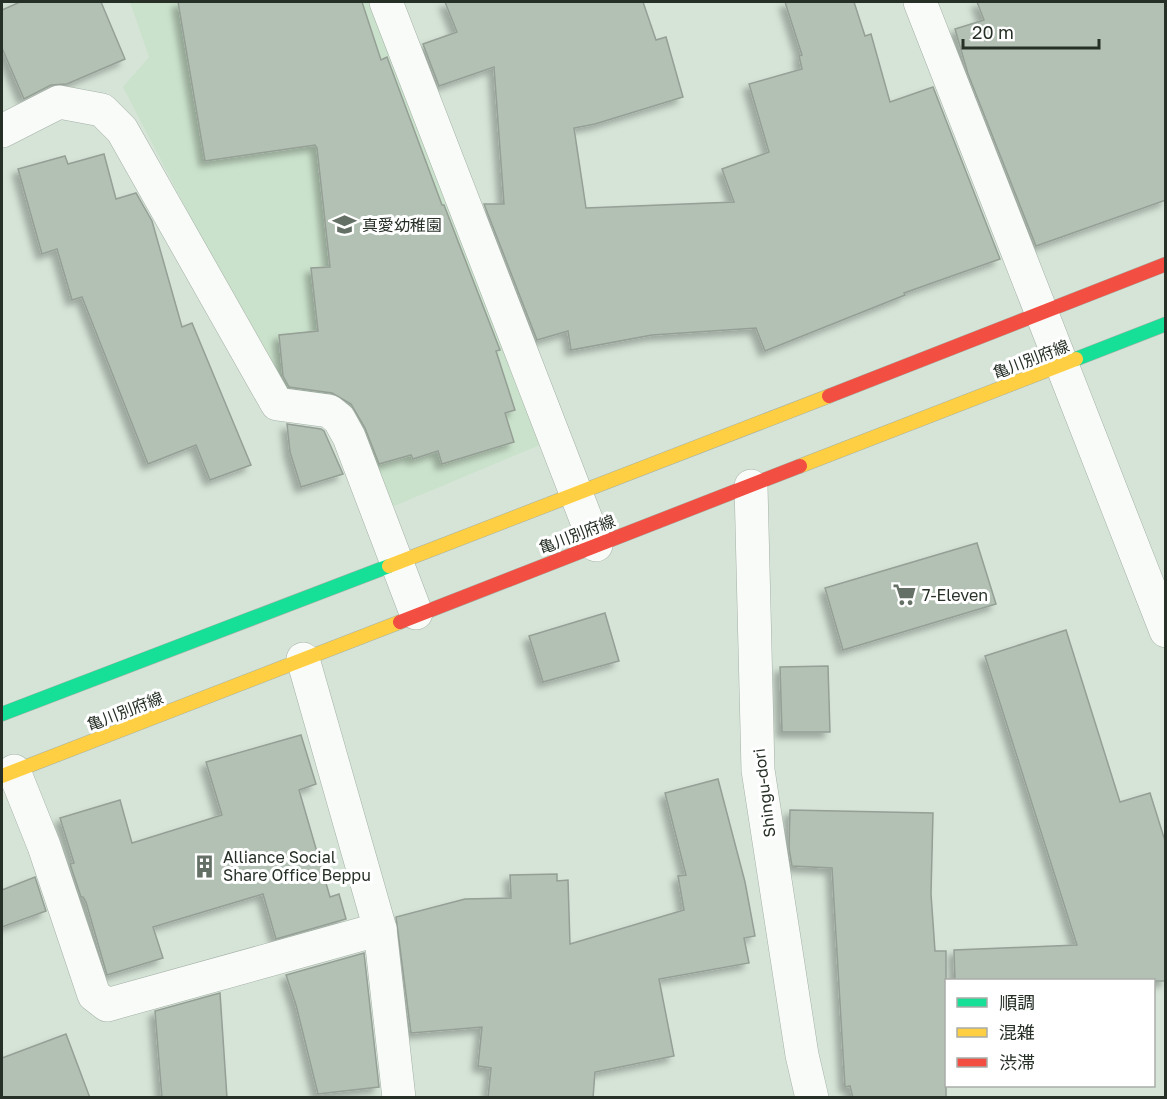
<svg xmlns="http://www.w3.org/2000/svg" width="1167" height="1099" viewBox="0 0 1167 1099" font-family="'Golos Text','Noto Sans JP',sans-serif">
<defs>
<filter id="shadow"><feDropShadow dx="-5.5" dy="5.5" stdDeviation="3" flood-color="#0004"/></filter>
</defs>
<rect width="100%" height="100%" fill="#d6e4d7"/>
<!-- built -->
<path fill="#cae2cb" d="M 130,2 L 370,2 L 540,445 L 394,506 L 369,464 L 341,401 L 278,386 L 123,87 L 149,57 Z"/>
<!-- building -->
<g fill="#b2c1b3" stroke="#959f96" stroke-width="1.5" filter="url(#shadow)">
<path d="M 20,2 L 101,2 L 125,59 L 67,84 L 51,85 L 24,99 L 2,48 L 2,10 Z"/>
<path d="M 178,2 L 362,2 L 381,60 L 387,57 L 442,205 L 444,205 L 500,350 L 496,351 L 515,410 L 505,413 L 514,442 L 442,464 L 438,451 L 413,459 L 411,455 L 379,464 L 365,428 L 351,404 L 332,393 L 289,387 L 283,376 L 279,335 L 318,331 L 311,268 L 330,267 L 317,148 L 315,145 L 205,161 Z"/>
<path d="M 445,2 L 643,2 L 656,40 L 666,37 L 683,97 L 595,124 L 574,128 L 586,208 L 734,202 L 722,169 L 769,152 L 749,84 L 802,69 L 799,56 L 802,55 L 785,2 L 854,2 L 865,36 L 871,34 L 890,102 L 933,87 L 1000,259 L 904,293 L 905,295 L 765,351 L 756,328 L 652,335 L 571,350 L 568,331 L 537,340 L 484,204 L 504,204 L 494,67 L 439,86 L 423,44 L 457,32 Z"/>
<path d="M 977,2 L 1166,2 L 1166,200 L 1036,246 L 968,74 L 955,29 L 984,20 Z"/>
<path d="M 104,154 L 116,199 L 136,193 L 152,221 L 182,327 L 192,323 L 251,465 L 210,480 L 196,445 L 148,464 L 82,297 L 72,300 L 57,249 L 42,254 L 18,169 L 65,156 L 68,164 Z"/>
<path d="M 287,424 L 321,429 L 324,431 L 343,474 L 301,487 L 290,452 Z"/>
<path d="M 977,543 L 996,604 L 843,650 L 825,588 Z"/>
<path d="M 605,613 L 619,661 L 543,682 L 529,636 Z"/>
<path d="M 1066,630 L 1120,802 L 1150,793 L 1166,844 L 1166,981 L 955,981 L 954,950 L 1077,945 L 985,656 Z"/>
<path d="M 828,666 L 830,732 L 782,732 L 780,667 Z"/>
<path d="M 301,735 L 316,784 L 299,790 L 330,897 L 339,894 L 346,919 L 276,939 L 263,894 L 153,927 L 163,958 L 107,975 L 86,902 L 83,897 L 81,897 L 70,864 L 74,863 L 60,818 L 120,800 L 132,843 L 222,815 L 206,762 Z"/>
<path d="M 718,779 L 745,882 L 755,936 L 744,938 L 749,963 L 659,979 L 674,1056 L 595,1072 L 593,1098 L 488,1098 L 491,1068 L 478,1066 L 482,1027 L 411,1033 L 396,917 L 465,899 L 511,898 L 510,875 L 557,874 L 557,881 L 568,880 L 570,944 L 684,910 L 678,876 L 686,875 L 665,793 Z"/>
<path d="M 790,810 L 933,813 L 931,894 L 935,951 L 946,951 L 946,1098 L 853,1098 L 850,1086 L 845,1087 L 832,868 L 792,866 L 789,848 Z"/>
<path d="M 35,877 L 46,911 L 2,927 L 2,890 Z"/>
<path d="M 364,953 L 379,1087 L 318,1094 L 296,1005 L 286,975 Z"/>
<path d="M 220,993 L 227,1098 L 162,1098 L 155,1011 Z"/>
<path d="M 66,1034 L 90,1098 L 2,1098 L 2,1058 Z"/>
</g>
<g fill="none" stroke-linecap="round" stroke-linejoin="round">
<defs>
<g id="street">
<path d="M 386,2 L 596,545"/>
<path d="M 920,2 L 1166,631"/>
<path d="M 2,131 L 59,102 L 102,110 L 122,130 L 277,404 L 329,411 L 339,419 L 349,437 L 416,613"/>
<path d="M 751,486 L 758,770 L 802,1055 L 812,1098"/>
<path d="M 303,659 L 380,929 L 399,1098"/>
<path d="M 14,771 L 44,846 L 94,995 L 107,1005 L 380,929"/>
</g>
<g id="fast">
<path d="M 1076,359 L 1166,324"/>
<path d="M 2,714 L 389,566"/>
</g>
<g id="slow">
<path d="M 800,466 L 1076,359"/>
<path d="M 389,566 L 829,396"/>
<path d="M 2,776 L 400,622"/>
</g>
<g id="jam">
<path d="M 829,396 L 1166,264"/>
<path d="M 400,622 L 800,466"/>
</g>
</defs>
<!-- street casing -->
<use href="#street" stroke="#a4b0a6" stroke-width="34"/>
<!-- fast casing -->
<use href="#fast" stroke="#a4b0a6" stroke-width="15"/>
<!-- slow casing -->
<use href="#slow" stroke="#a4b0a6" stroke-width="15"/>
<!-- jam casing -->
<use href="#jam" stroke="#a4b0a6" stroke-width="15"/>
<!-- street -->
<use href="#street" stroke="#f9fbf9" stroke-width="33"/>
<!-- fast -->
<use href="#fast" stroke="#16e098" stroke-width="14"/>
<!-- slow -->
<use href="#slow" stroke="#ffcf43" stroke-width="14"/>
<!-- jam -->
<use href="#jam" stroke="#f24e42" stroke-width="14"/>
</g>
<!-- icons -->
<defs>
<symbol id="school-bare" viewBox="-9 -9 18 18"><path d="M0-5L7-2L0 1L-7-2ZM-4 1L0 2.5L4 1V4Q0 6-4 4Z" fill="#646f65" stroke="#fff" stroke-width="2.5" paint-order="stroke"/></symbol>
<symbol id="supermarket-bare" viewBox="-9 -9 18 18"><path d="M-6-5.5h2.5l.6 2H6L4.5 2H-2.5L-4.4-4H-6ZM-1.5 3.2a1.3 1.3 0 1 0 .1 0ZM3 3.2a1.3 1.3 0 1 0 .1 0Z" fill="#646f65" stroke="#fff" stroke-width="2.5" paint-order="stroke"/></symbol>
<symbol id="building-bare" viewBox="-9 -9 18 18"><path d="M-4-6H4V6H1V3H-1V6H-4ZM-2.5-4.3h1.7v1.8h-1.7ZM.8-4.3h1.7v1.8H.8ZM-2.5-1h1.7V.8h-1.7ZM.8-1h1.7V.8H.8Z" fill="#646f65" stroke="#fff" stroke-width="2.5" paint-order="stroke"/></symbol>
</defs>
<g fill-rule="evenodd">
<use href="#school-bare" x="328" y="208" width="33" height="33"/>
<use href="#supermarket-bare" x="888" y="578" width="33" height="33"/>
<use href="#building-bare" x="188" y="850" width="33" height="33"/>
</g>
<g text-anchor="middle" stroke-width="6" stroke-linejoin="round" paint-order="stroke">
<!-- poi labels -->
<g font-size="16" fill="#273027" stroke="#fff" text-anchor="start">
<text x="362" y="231">真愛幼稚園</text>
<text x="922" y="601">7-Eleven</text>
<text x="223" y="863">Alliance Social<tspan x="223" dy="18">Share Office Beppu</tspan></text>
</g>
<!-- street labels -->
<g font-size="16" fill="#273027" stroke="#fff">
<text transform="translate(1031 359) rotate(-21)" y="6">亀川別府線</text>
<text transform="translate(577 534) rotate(-21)" y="6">亀川別府線</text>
<text transform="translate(125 711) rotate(-21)" y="6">亀川別府線</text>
<text transform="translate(764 793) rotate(-97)" y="6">Shingu-dori</text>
</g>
</g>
<!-- border -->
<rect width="1167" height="1099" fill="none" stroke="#273027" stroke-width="6"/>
<!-- legend -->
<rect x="945" y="979" width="210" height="108" fill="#ffffff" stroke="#a9aca9" stroke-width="1.5"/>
<rect x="957" y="998" width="30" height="9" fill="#16e098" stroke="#a9aca9" stroke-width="1.5"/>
<text x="999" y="1009" font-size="18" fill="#273027">順調</text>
<rect x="957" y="1028" width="30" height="9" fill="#ffcf43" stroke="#a9aca9" stroke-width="1.5"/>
<text x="999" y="1039" font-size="18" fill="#273027">混雑</text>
<rect x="957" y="1058" width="30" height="9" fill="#f24e42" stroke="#a9aca9" stroke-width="1.5"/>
<text x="999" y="1069" font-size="18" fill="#273027">渋滞</text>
<!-- scale -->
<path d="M963 39v9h136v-9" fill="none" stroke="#273027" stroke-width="3"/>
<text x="972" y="39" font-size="18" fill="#273027" stroke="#ffffff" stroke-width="4.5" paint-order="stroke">20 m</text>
</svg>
